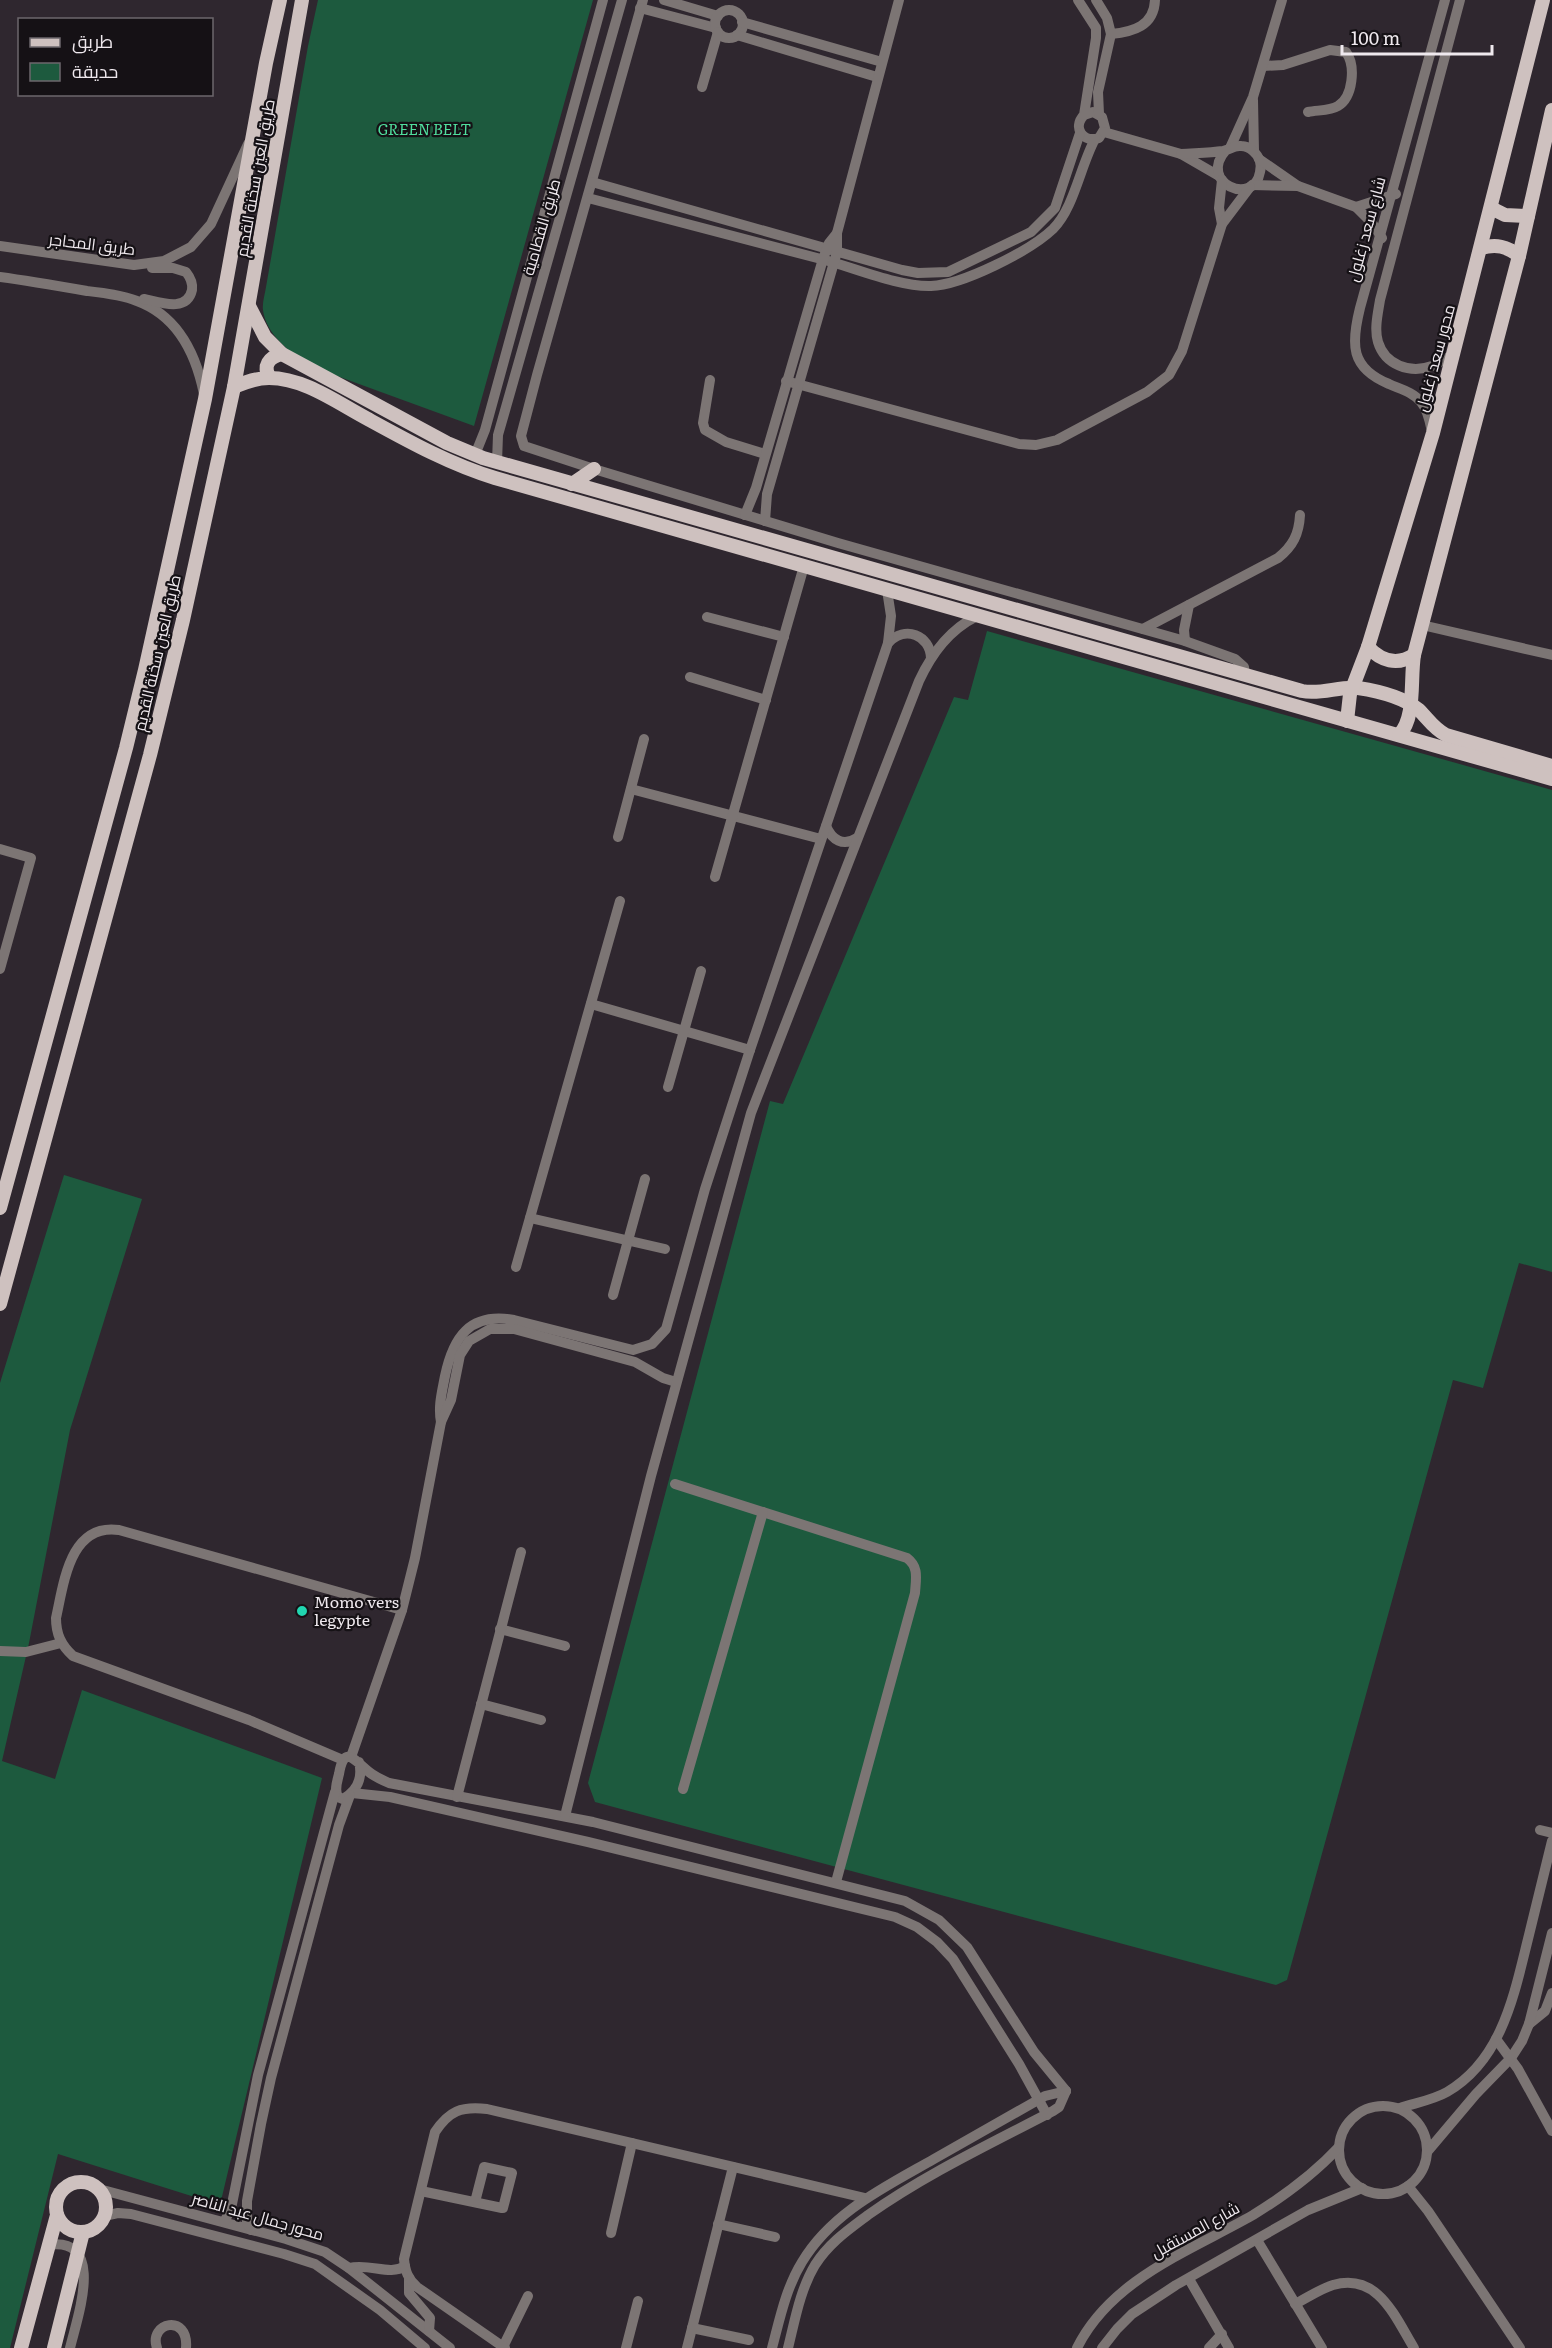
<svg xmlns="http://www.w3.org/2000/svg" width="1552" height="2348" viewBox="0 0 1552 2348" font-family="Literata,Cairo,serif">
<rect width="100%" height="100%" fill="#2f272f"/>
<!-- green -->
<g fill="#1d5a3e">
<path d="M 318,0 L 593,0 L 474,426 L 307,365 C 289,351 266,334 263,310 C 262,303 265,294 266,287 L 308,46 Z"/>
<path d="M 987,631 L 1552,790 L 1552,1272 L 1519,1263 L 1483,1388 L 1453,1380 L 1287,1980 L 1276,1985 L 595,1802 L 588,1783 L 770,1101 L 783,1104 L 954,697 L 968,700 Z"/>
<path d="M 64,1175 L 142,1199 L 70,1430 L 29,1643 L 2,1761 L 55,1779 L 82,1690 L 322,1778 L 220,2205 L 58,2154 L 10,2348 L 0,2348 L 0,1383 Z"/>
</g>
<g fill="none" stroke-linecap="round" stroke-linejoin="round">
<!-- minor -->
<g stroke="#7c7574" stroke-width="10">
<path d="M 643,0 L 537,375 L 521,436 L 524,446 L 594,469 L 838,543 L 1185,641 L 1235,659 L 1244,667 L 1245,675"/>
<path d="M 664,0 L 718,16"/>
<path d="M 1078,0 L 1096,28 L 1096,38 L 1084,115 C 1072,128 1083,143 1099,138 L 1105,128 L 1102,117 L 1093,112 L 1084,115"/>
<path d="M 1096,0 L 1107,18 L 1111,34 L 1098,92 L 1099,114"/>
<path d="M 640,8 L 716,28"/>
<circle cx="729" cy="24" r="14"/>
<path d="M 742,22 L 882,62"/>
<path d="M 1111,34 C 1133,32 1154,26 1155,0"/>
<path d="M 737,35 L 877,77"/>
<path d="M 1263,66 L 1283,65 L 1330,50 L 1346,52 C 1356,66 1353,97 1338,106 C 1330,111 1317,110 1308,112"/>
<path d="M 702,87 L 718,32"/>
<path d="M 1253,100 L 1254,151"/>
<path d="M 1104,132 L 1181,154 L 1219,176"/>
<path d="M 1230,148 L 1253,97 L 1282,0"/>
<path d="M 1181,154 C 1195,153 1209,153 1223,151 C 1229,150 1234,145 1241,146 C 1245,146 1250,148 1253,151 C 1259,156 1262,164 1260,172 C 1254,207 1197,183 1226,150"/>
<path d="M 1259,159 L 1298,186 L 1356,207 L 1372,223 L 1382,238"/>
<path d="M 1222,180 L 1219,208 L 1222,224"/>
<path d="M 592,182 L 902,270 L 918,273 L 948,272 L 1031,232 L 1055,208 L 1080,133"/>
<path d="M 1252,185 L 1298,186"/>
<path d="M 588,198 C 665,218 743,238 821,259 C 853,267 898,287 931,286 C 962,285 1030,251 1053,229 C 1074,208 1080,167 1095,139"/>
<path d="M 1356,207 L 1396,194"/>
<path d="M 0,246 L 134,265 L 164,261 L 191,247 L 211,224 L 248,144"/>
<path d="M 0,277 C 29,281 58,286 87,291 C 104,293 122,295 137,301 C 178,316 196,354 204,394"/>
<path d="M 144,299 C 159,302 187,313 192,290 C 193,283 190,277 186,272 L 173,268 L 152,268"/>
<path d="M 1453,355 C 1446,358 1439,363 1432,366 C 1410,374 1385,365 1378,342 C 1374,329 1378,313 1380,300 L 1460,0"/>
<path d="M 710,380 L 703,423 L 705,430 L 726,442 L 765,454"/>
<path d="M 786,381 L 1019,444 L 1036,445 L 1057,440 L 1147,392 L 1169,375 L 1182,351 L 1222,224 L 1250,187"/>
<path d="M 1432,432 C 1430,422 1428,410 1421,402 C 1413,392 1400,389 1389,384 C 1350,368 1351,344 1360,308 L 1445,0"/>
<path d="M 475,455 L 485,430 L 603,0"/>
<path d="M 497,462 L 498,435 L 622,0"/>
<path d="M 745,515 L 756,488 L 823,259 L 829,243 L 837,233"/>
<path d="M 765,521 L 767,494 L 837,252 L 837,233 L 899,0"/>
<path d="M 707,617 L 784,637"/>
<path d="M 1422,625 L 1552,655"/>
<path d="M 1143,629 L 1278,558 C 1293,546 1299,534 1300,515"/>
<path d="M 1185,641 L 1184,630 L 1189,605"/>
<path d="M 888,643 C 905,625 930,635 931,658"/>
<path d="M 690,677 L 766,700"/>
<path d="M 631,789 L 821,839"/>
<path d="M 826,826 C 832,840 843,847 857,838"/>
<path d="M 618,837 L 644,739"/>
<path d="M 0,849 L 31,858 L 0,969"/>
<path d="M 715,877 L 804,566"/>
<path d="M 591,1004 L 750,1050"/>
<path d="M 668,1087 L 701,971"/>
<path d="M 530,1218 L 665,1249"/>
<path d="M 516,1267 L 620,901"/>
<path d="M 613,1295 L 645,1179"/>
<path d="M 441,1422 C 438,1406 442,1392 445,1376 C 453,1338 469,1312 514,1320 L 633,1350 L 652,1344 L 666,1329 L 705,1189 L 750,1050 L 888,643 L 891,616 L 887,590"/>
<path d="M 675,1484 L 907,1558 C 919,1567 916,1578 915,1593 L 836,1882"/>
<path d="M 500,1629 L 565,1646"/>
<path d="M 0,1651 L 26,1652 L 61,1643"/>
<path d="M 481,1704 L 541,1720"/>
<path d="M 351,1757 L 402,1610 L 415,1558 L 441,1422 L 451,1400 L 460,1355 L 469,1341 L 490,1329 L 514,1329 L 635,1362 L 663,1378 L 676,1382"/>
<path d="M 343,1760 L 249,1720 L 73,1656 C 61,1645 56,1634 56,1618 C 64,1582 70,1523 119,1530 L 402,1610"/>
<path d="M 359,1762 C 363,1778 357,1791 343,1799 L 338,1797 C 334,1790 337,1782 339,1774 C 344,1744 354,1760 369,1772 C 375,1777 382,1780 389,1783 L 593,1822 L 905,1901 L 939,1920 L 967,1947 L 1034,2052 L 1066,2091"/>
<path d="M 683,1789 L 763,1512"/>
<path d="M 352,1793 L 390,1797 L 588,1842 L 895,1917 L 917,1927 L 937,1942 L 953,1959 L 1019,2064 L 1047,2115"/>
<path d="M 457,1797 L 521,1552"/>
<path d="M 565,1816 L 651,1476 L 751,1113 L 919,681 C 932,653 949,630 977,616"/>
<path d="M 1540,1830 L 1552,1833"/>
<path d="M 1529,2024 L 1545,2011 L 1552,1993"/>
<path d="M 1496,2039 L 1518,2069 L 1552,2131"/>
<circle cx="1383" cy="2150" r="44"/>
<path d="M 1400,2108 C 1415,2103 1433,2100 1447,2092 C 1502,2060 1514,1995 1528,1939 C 1536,1906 1544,1874 1552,1841"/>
<path d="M 1427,2152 L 1476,2094 L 1511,2058 L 1522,2041 L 1529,2024 L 1552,1933"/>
<path d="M 1408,2186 L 1428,2211 L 1520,2348"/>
<path d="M 99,2189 L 286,2239 L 325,2252 L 349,2268 L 450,2348"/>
<path d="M 421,2191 L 502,2208 L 503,2208 L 512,2173 L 484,2167 L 475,2202"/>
<path d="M 104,2216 L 118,2213 L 131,2214 L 284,2254 L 315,2264 L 380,2310 L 425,2348"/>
<path d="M 224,2222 L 231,2209 L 258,2075 L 335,1792"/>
<path d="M 718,2224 L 775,2237"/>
<path d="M 251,2230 L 247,2223 L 247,2201 L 261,2124 L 271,2078 L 339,1825 L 350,1795"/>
<path d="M 611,2233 L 632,2143"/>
<path d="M 1257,2240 L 1322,2348"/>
<path d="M 48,2245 C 107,2236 77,2318 70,2348"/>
<path d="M 349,2268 C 370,2263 390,2276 405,2266"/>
<path d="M 409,2278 L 409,2293 L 430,2318 L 429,2331"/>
<path d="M 1189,2279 L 1229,2348"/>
<path d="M 1295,2304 C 1307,2298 1320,2289 1333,2285 C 1378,2272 1395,2317 1414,2348"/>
<path d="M 692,2328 L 749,2340"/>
<path d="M 503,2347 L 528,2296"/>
<path d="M 157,2348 C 148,2322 189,2313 186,2348"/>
<path d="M 505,2348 L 417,2287 C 408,2279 405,2271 404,2259 L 435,2132 C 449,2111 461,2106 487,2109 L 865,2198"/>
<path d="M 626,2348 L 638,2301"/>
<path d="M 687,2348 L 733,2167"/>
<path d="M 772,2348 C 780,2318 786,2288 802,2262 C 832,2212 885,2187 934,2159 C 971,2138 1008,2117 1045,2096 L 1066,2091"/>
<path d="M 788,2348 C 795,2320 800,2290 815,2265 C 829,2243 848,2230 868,2215 C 926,2174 990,2144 1053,2111 L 1059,2107 L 1066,2091"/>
<path d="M 1077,2348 C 1111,2279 1190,2251 1253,2215 C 1284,2196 1314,2174 1339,2147"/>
<path d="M 1102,2348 L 1117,2329 L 1132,2314 L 1176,2285 L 1308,2210 L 1362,2188"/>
<path d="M 1209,2348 L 1222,2334"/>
</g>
<!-- major -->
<g stroke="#cec1bf" stroke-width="14">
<path d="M 1491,208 L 1505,215 L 1528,216"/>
<path d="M 1481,248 C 1496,244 1507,246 1519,256"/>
<path d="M 249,306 L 265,337 L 282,354 L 447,443 L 483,458 L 1302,691 C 1321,695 1339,686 1358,688 C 1378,691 1403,697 1419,710 C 1428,719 1434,729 1446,735 L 1552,766"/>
<path d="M 270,378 C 262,366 269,357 282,354"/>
<path d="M 234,387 C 245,382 256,378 269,378 C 304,378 336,402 366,418 C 408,441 449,464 495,478 L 1552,779"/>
<path d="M 572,484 L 594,469"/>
<path d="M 1368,647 C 1381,661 1397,666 1414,655"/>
<path d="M 1347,721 L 1350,694 L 1368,647 L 1433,433 L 1543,0"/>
<path d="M 1399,735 C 1416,718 1410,680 1414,655 L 1519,256 L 1552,110"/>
<path d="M 0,1208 L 126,748 L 145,670 L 205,399 L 266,63 L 280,0"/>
<path d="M 0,1304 L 150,755 L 183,620 L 234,387 L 302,0"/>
<circle cx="81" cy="2207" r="25"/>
<path d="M 21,2348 L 57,2215"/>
<path d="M 54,2348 L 83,2232"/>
</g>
</g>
<!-- markers -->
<circle fill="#21d5b0" stroke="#151115" stroke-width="2" cx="302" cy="1611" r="6"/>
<g text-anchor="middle" stroke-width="4.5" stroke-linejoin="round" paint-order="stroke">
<!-- park labels -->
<g font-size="16" font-style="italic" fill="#50df9e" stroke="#151115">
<text x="424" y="135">GREEN BELT</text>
</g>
<!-- street labels -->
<g font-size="16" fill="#efe9ee" stroke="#151115">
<text transform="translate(255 178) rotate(-80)" y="6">طريق العين سخنة القديم</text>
<text transform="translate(541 227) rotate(-74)" y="6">طريق القطامية</text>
<text transform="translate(1366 229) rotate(-75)" y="6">شارع سعد زغلول</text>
<text transform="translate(92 244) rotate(7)" y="6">طريق المحاجر</text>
<text transform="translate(1435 358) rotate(-75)" y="6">محور سعد زغلول</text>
<text transform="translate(157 653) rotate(-77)" y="6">طريق العين سخنة القديم</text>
<text transform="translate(258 2216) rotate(16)" y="6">محور جمال عبد الناصر</text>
<text transform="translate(1195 2230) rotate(-29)" y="6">شارع المستقبل</text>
</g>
<!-- poi labels -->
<g font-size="16" fill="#efe9ee" stroke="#151115" text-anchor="start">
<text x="314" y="1608">Momo vers<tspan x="314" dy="18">legypte</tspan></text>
</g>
</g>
<!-- legend -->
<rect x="18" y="18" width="195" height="78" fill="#151115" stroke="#6c676c" stroke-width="1.5"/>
<rect x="30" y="38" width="30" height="9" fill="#cec1bf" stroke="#6c676c" stroke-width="1.5"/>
<text x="72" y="48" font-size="18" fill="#efe9ee">طريق</text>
<rect x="30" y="63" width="30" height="18" fill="#1d5a3e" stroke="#6c676c" stroke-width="1.5"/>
<text x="72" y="78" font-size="18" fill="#efe9ee">حديقة</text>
<!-- scale -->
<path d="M1342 45v9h150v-9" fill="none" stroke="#efe9ee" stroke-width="3"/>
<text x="1351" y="45" font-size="18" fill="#efe9ee" stroke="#151115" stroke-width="4.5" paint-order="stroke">100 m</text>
</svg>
